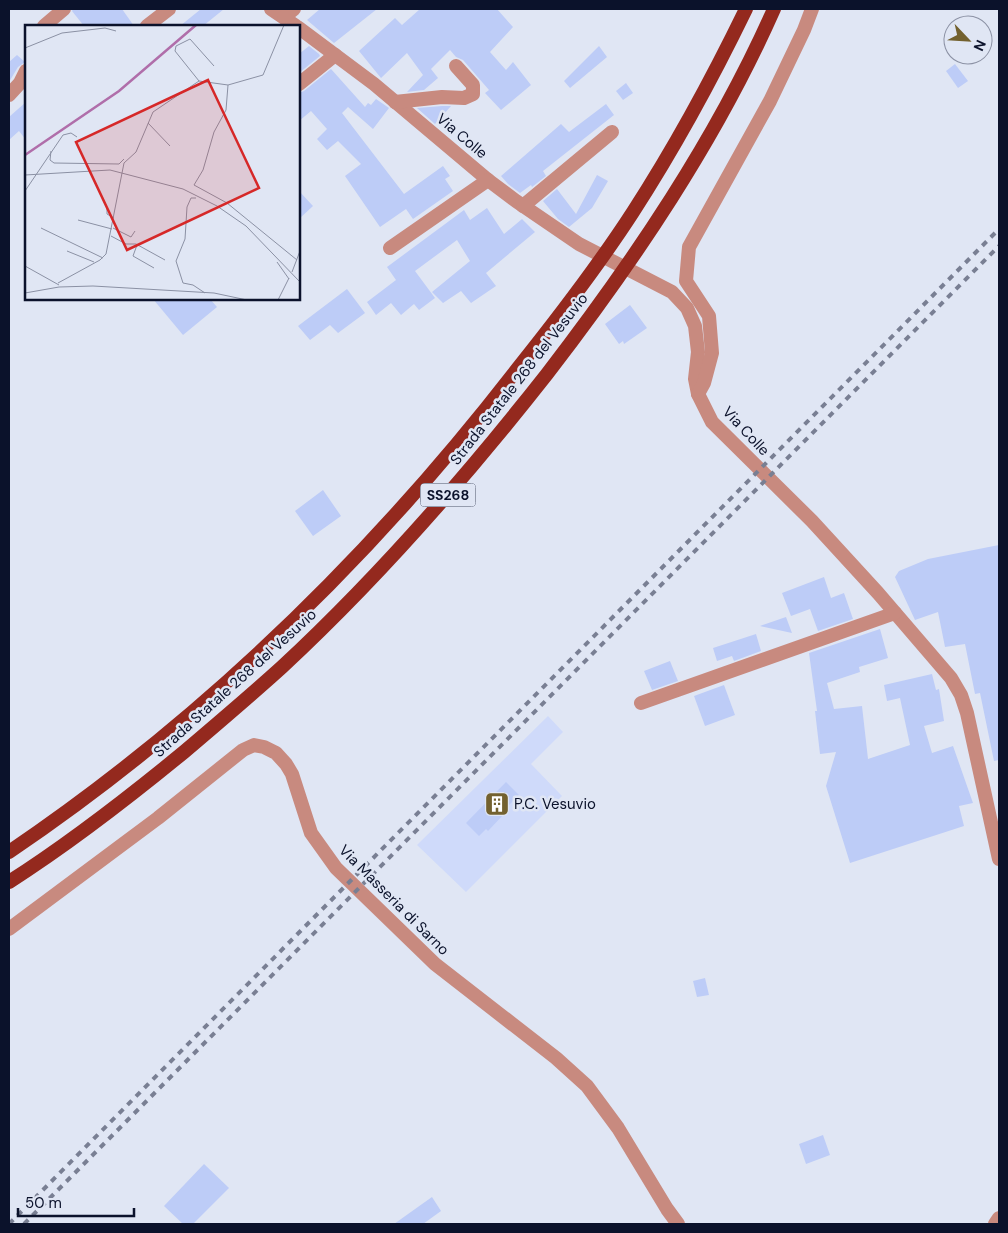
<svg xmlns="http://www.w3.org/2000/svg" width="1008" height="1233" viewBox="0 0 1008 1233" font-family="'DM Sans',sans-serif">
<rect width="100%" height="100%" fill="#e0e6f4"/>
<!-- built -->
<path fill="#cfdafa" d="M 548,716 L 563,732 L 531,764 L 562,796 L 466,892 L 417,845 Z"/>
<!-- building -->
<g fill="#bdccf7">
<path d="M 73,9 L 122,9 L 134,26 L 84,26 L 72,11 Z"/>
<path d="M 201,9 L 224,9 L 203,26 L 180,26 Z"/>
<path d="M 320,9 L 377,9 L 334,43 L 307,20 Z"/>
<path d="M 420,9 L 497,9 L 513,27 L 490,52 L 506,70 L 513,62 L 531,85 L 501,110 L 485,93 L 489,90 L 463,60 L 456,57 L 450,50 L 431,69 L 438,78 L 424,90 L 407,92 L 423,75 L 407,53 L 381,78 L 359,51 L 395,18 L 402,25 Z"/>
<path d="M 309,46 L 319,54 L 320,56 L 299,73 L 299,54 Z"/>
<path d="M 599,46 L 607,57 L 570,88 L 564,81 Z"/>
<path d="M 17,55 L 25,62 L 18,67 L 9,82 L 9,62 Z"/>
<path d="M 955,64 L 968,81 L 958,88 L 946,71 Z"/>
<path d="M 331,69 L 365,107 L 368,103 L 371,105 L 376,99 L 389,108 L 373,129 L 348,107 L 342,113 L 404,194 L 443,166 L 450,176 L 445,179 L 453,191 L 413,219 L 406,209 L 380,227 L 345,176 L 361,164 L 338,141 L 327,150 L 317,139 L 327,129 L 311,111 L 299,121 L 299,93 L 304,91 Z"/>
<path d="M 626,83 L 633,93 L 623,100 L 616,91 Z"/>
<path d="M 26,102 L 26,140 L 19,131 L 9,140 L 9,117 Z"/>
<path d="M 606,104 L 614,115 L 543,171 L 546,176 L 532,187 L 531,185 L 520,193 L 508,184 L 501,176 L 561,124 L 569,132 Z"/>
<path d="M 442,106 L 451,106 L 435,124 L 417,108 Z"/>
<path d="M 597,175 L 608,181 L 592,208 L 569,227 L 558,219 L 543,201 L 557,189 L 576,214 Z"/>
<path d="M 299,191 L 313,206 L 299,219 Z"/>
<path d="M 487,208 L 504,234 L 522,219 L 535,232 L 486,273 L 496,286 L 471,303 L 461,291 L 443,303 L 432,292 L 470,261 L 457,240 L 415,271 L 435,298 L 419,310 L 414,304 L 401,315 L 391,303 L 376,315 L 367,302 L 396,280 L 387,267 L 464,210 L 470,220 Z"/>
<path d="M 347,289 L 365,313 L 338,333 L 330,325 L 310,340 L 298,326 Z"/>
<path d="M 153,299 L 210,299 L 217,307 L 183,335 Z"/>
<path d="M 630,305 L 647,328 L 624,344 L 623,341 L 619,344 L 605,324 Z"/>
<path d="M 323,490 L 341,516 L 313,536 L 295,511 Z"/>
<path d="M 999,545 L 999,760 L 994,761 L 980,693 L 975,694 L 965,644 L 945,647 L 938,612 L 915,620 L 895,577 L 899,571 L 928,559 Z"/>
<path d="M 824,577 L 831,598 L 844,593 L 853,619 L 818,631 L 810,609 L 791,616 L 782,593 Z"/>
<path d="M 786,617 L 792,633 L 760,626 Z"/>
<path d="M 880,629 L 888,658 L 859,667 L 860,672 L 827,683 L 834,709 L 862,706 L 868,759 L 910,745 L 900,698 L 887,701 L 884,685 L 932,674 L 936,690 L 939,689 L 944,721 L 924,726 L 932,753 L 953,746 L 973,803 L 959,806 L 964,826 L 850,863 L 826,786 L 836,752 L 820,754 L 815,711 L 817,711 L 809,653 Z"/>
<path d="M 756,634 L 761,651 L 734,661 L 732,656 L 717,661 L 713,648 Z"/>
<path d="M 670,661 L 678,681 L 652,690 L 644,671 Z"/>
<path d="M 724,685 L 735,715 L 705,726 L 694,696 Z"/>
<path d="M 506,782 L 519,795 L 502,812 L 504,814 L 488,831 L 486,829 L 479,836 L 466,823 Z"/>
<path d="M 705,978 L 709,995 L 697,997 L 693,981 Z"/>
<path d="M 823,1135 L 830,1155 L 806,1164 L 799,1144 Z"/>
<path d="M 204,1164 L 229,1188 L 193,1224 L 183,1224 L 164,1206 Z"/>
<path d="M 432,1197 L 441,1211 L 423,1224 L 394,1224 Z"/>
</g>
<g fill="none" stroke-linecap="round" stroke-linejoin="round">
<!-- minor -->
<g stroke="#c88a7f" stroke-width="14">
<path d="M 271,9 L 296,26"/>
<path d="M 284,17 L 294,9"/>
<path d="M 44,26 L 64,9"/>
<path d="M 147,26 L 169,9"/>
<path d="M 299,28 L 374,84 L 488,180 L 516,201 L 579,244 L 672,292 L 687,308 L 695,326 L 698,352 L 695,379 L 698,394 L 712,422 L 812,521 L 878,593 L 951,678 L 961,695 L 967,713 L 999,859"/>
<path d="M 299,84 L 335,55"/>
<path d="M 9,95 L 20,83 L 26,71"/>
<path d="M 395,102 L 442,97 L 464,98 L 473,94 L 473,85 L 456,66"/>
<path d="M 523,206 L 612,132"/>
<path d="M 390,248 L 488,180"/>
<path d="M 698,394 L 704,383 L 712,353 L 709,316 L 686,281 L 689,247 L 770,101 L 804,30 L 812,9"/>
<path d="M 641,703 L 895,613"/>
<path d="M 9,929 L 158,818 L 243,750 L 254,745 L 264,747 L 276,753 L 286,764 L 292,774 L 311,833 L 336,868 L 435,964 L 556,1058 L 587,1086 L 618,1128 L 667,1209 L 678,1224"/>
<path d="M 995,1224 L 999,1218"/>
</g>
<!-- trunk -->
<g stroke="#94291e" stroke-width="14">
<path d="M 9,852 C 204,720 374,554 518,368 C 558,318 598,266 633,212 C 675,147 712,79 746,9"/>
<path d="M 9,882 C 70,843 128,798 184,752 C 217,724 250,696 282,667 C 379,577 466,477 547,374 C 634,261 716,140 774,9"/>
</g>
<!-- rail -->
<g stroke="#797f93" stroke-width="4" stroke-dasharray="6 6" stroke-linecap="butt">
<path d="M 9,1224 L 999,229"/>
<path d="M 24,1224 L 999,246"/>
</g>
</g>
<!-- icons -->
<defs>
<symbol id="building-square" viewBox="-11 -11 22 22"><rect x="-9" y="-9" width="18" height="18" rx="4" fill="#73612f" stroke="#e0e6f4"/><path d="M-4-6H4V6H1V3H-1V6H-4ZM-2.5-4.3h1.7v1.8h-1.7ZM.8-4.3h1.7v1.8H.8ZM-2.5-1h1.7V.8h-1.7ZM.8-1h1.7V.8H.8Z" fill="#fff"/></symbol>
</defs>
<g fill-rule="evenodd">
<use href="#building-square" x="483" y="790" width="28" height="28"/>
</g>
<g text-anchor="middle" stroke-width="5" stroke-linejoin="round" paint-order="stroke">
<!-- shield labels -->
<rect fill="#e0e6f4" stroke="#4b5267" stroke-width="1" x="420.5" y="483.5" width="55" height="23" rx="4"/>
<g font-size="14" font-weight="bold" fill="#0b122b">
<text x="448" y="500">SS268</text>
</g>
<!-- street labels -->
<g font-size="15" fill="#0b122b" stroke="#e0e6f4">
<text transform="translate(462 136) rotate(40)" y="5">Via Colle</text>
<text transform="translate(519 379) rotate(-52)" y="5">Strada Statale 268 del Vesuvio</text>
<text transform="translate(746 431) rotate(47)" y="5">Via Colle</text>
<text transform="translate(235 683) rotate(-42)" y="5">Strada Statale 268 del Vesuvio</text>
<text transform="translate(394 900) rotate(45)" y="5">Via Masseria di Sarno</text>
</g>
<!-- poi labels -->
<g font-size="15" fill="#0b122b" stroke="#e0e6f4" text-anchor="start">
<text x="514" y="809">P.C. Vesuvio</text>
</g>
</g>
<!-- overview -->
<g transform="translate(25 25)">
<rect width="275" height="275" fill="#e0e6f4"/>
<path fill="none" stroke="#b06eaa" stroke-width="2.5" d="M 0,130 L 94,66 L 171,0"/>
<path fill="none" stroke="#8b91a4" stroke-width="1" d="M 0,23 L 37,8 L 80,3 L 91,6M 174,56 L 150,26 L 151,21 L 165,14 L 189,41M 203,60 L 201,85 L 189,107 L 178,145 L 169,160 L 202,178 L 272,235M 123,98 L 145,121M 26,126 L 25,135 L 29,138 L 94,139 L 99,134M 0,150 L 85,145 L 158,164 L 192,181 L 221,201 L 275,257M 0,166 L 38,110 L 46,108 L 52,112M 171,173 L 166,173 L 162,182 L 160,214 L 151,236 L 158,258 L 168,260 L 180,268M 82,182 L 82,189 L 89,193M 53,195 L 87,204M 16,203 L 78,233M 88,203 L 106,212 L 110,206M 86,211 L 101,219 L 111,219 L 140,235M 112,220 L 108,231 L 129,243M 42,226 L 69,237M 252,237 L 264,254M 0,241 L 34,260M 267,247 L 275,226M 33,258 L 75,235 L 81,229 L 99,138 L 111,127 L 128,87 L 174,56 L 203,60 L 238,50 L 259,0M 0,268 L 34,262 L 68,261 L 189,268 L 222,275M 253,275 L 264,253"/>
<path fill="#d62828" fill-opacity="0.15" stroke="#d62828" stroke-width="2.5" d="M 183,55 L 234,163 L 102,225 L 51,117 Z"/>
<rect width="275" height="275" fill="none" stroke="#0b122b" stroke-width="2.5"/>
</g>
<!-- border -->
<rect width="1008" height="1233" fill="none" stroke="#0b122b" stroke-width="20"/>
<!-- north arrow -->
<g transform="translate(968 40) rotate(115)"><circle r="24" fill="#e0e6f4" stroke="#8b91a4"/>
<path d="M0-4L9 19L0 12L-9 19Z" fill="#73612f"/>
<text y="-8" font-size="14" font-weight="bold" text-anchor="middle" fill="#0b122b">N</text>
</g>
<!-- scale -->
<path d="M18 1208v8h116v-8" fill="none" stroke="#0b122b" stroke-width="2.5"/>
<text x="25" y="1208" font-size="15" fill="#0b122b" stroke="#e0e6f4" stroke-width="4" paint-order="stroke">50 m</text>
</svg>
